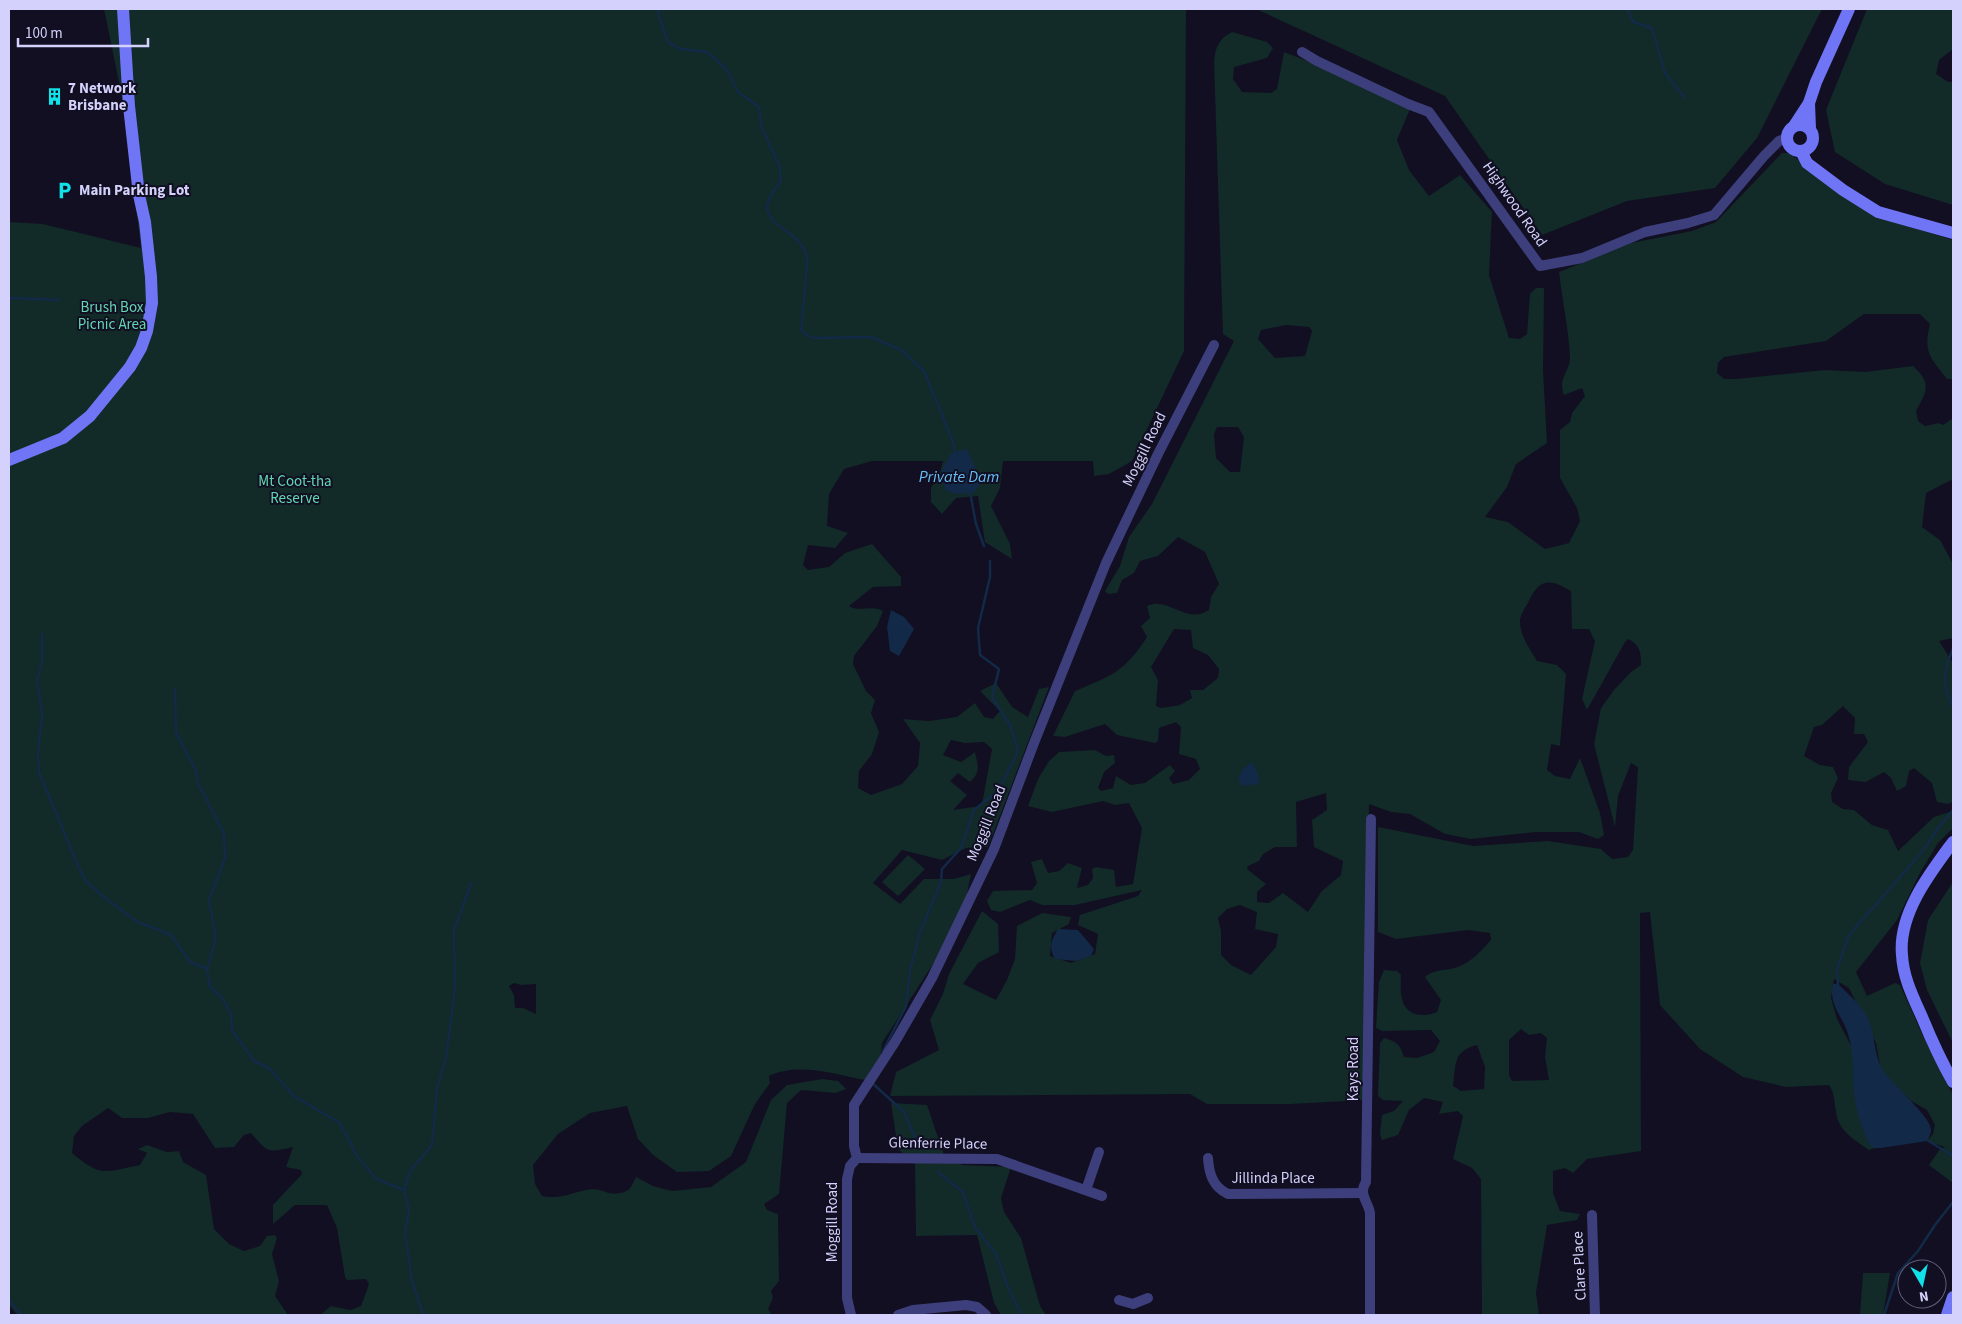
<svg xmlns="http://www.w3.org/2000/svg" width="1962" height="1324" viewBox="0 0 1962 1324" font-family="'Source Sans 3',sans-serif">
<rect width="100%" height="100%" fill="#110f21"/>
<!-- green -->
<g fill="#122a28" fill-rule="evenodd">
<path d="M 104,9 L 1186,9 L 1184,351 L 1132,461 L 1109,474 L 1094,476 L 1093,461 L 1003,461 L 1000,488 L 991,506 L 1010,544 L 1012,559 L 985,542 L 978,496 L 956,498 L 942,514 L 931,502 L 931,487 L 938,479 L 943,461 L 872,461 L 844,469 L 829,494 L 827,526 L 848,533 L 835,548 L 808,545 L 803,565 L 808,570 L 829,567 L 845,553 L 872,544 L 901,577 L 901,586 L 873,587 L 849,606 C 859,613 872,604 883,611 L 877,626 L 854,656 L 853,664 L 866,691 L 875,700 L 871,713 L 879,732 L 872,754 L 859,771 L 858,788 L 871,795 L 902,784 L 918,766 L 920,743 L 903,719 L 929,721 L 957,717 L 975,703 L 984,717 L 993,719 L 1000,711 L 980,691 L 996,683 L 1012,707 L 1028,717 L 1039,689 L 1049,687 L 988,847 L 966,848 L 942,860 L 902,850 L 873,883 L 900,904 L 924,879 L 954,879 L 971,874 L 964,909 L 944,947 L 882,1043 L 881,1057 L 865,1080 C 834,1074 798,1062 769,1076 L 770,1083 L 755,1104 L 731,1156 L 709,1171 L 677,1172 L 653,1155 L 638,1139 L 627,1106 L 590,1113 L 558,1134 L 533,1165 L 535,1184 L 542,1196 C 564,1200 573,1191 593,1189 C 603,1189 610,1197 624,1192 C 631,1190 633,1183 636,1177 L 653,1186 L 672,1191 L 711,1187 L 746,1162 L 771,1100 L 787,1085 L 822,1079 L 838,1081 L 846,1089 L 836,1093 L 801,1090 L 787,1103 L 779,1194 L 764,1204 L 767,1210 L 778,1214 L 779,1281 L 771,1291 L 773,1298 L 768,1309 L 772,1315 L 320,1315 L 331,1306 L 350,1310 L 361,1306 L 369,1284 L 366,1279 L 347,1280 L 345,1277 L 337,1228 L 327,1205 L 295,1205 L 273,1224 L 273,1205 L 302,1174 L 301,1170 L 286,1167 L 293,1147 C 267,1153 268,1153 251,1133 L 244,1135 L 234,1147 L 215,1148 L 193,1114 L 170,1112 L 148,1118 L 122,1118 L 108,1108 L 82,1126 L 74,1136 L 72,1153 C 102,1178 104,1172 140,1165 L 147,1153 L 138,1149 L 147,1145 L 167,1152 L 179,1151 L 183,1162 L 206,1175 L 214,1229 L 229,1244 L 244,1251 L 260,1246 L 267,1236 L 275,1235 L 277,1238 L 272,1254 L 279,1281 L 275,1296 L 288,1315 L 17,1315 L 9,1305 L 9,222 L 43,224 L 141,248 L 124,107 ZM 951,740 L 965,743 L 984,742 L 992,749 L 983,799 L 980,806 L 953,810 L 967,795 L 950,781 L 958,773 L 970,782 C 981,772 978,766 975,752 L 961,762 L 943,755 ZM 514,983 L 521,985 L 536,984 L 536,1014 L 523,1008 L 515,1008 L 514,995 L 509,986 Z"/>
<path d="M 1256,9 L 1822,9 L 1757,138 L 1715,188 L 1627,201 L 1542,235 L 1445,96 Z"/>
<path d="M 1867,9 L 1953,9 L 1953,49 L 1939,60 L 1936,74 L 1948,82 L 1953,82 L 1953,205 L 1885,184 L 1835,152 L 1826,110 Z"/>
<path d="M 1232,32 L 1267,42 L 1273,48 L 1267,58 L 1234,67 L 1233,79 L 1242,92 L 1271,93 L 1277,89 L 1284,52 L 1341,74 L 1410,109 L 1397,140 L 1409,170 L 1429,196 L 1460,175 L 1492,212 L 1489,275 L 1509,338 L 1520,339 L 1527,334 L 1530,294 L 1536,288 L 1544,288 L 1543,370 L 1547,443 L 1516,464 L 1507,487 L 1485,517 L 1508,522 L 1545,549 L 1569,543 L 1580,521 L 1577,508 L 1560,478 L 1560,430 L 1570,422 L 1572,413 L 1585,396 L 1582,388 L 1564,395 C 1557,378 1570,372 1570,358 C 1569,331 1562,299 1559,272 L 1631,243 L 1692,231 L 1716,222 L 1782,153 L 1788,153 L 1796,158 L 1878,217 L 1953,240 L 1953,379 L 1947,379 C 1930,357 1923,353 1930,324 L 1920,314 L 1864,314 L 1826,341 L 1724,357 L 1718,363 L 1717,373 L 1724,379 L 1737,379 L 1825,370 L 1865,372 L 1913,366 C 1932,383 1927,391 1916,411 L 1918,421 L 1925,426 L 1939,423 L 1943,425 L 1953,418 L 1953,479 L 1926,493 L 1922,527 L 1940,540 L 1953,564 L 1953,638 L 1939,641 L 1953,663 L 1953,802 L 1948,804 L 1937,802 L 1932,783 L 1914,768 L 1909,771 L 1906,786 L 1897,791 L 1891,778 L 1884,772 L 1866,782 L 1848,780 L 1849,767 L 1868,742 L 1864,734 L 1854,734 L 1855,718 L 1843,706 L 1822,725 L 1814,727 L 1804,756 L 1820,765 L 1833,767 L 1838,778 L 1831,793 L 1832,802 L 1843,809 L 1854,810 L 1872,825 L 1888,830 L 1898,851 L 1934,817 L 1953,811 L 1953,828 L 1938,843 L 1920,873 L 1897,920 L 1856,972 L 1867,996 L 1895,983 L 1900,985 L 1923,1036 L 1953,1095 L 1953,1183 L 1929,1165 L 1940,1149 L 1945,1147 L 1927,1141 L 1933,1134 L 1935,1125 L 1927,1110 L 1911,1101 L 1881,1071 L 1876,1043 L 1849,988 L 1834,979 L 1831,998 L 1837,1019 L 1858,1059 L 1876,1142 L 1875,1148 L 1869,1150 C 1855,1140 1838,1131 1836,1112 C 1834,1102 1835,1094 1829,1085 L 1786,1087 L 1743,1077 L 1700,1049 L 1660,1005 L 1650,912 L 1640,913 L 1641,1151 L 1587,1159 L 1573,1173 L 1565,1168 L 1553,1171 L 1553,1193 L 1560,1211 L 1580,1214 L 1577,1220 L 1547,1225 L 1536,1293 L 1539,1315 L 1482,1315 L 1481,1179 L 1472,1168 L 1453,1159 L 1463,1116 L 1458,1111 L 1439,1114 L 1443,1102 L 1424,1098 L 1409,1110 L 1398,1135 L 1382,1140 L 1380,1134 L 1382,1115 L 1394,1111 L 1403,1101 L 1383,1100 L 1378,1096 L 1380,1043 L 1384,1038 C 1397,1042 1400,1044 1404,1057 L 1417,1058 L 1434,1052 L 1440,1041 L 1431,1030 L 1382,1031 L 1376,1028 L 1379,982 L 1384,970 L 1397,971 L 1401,975 C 1401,982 1400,991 1402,999 C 1406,1016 1423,1018 1437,1012 L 1441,1000 L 1425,977 C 1433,969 1446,971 1458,967 C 1471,962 1482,950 1491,940 L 1490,933 L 1468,930 L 1396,939 L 1378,932 L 1378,827 L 1473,846 L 1548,841 L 1601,849 L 1612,859 L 1628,857 L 1633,850 L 1638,767 L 1631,763 L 1618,796 L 1615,827 L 1594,744 L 1601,708 L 1614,690 L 1631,672 L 1641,665 C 1641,652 1640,645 1628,639 L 1625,642 L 1587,710 L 1582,699 L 1595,641 L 1589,629 L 1572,629 L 1571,591 C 1549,578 1539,578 1528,603 C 1525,608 1520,615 1520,621 C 1520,636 1530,649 1537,661 L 1557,665 L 1566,674 L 1560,746 L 1551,744 L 1547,770 L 1555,776 L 1570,779 L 1580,758 L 1600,813 L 1604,835 L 1598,839 L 1579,832 L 1536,832 L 1471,839 L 1445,834 L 1410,814 L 1391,812 L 1369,804 L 1365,1100 L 1290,1104 L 1207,1104 L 1190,1094 L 890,1096 L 896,1072 L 939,1050 L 930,1020 L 943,994 L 949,974 L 982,911 L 998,924 L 999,952 L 978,963 L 963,984 L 996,1000 L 1007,980 L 1015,959 L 1017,926 L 1042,913 L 1071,917 L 1069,924 L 1052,933 L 1050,956 L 1071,963 L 1095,954 L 1098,934 L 1078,925 L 1080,915 L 1138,896 L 1142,890 L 1075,905 L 1042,905 L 1030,900 L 1000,912 L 991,910 L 987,901 L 993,891 L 1032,890 L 1037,883 L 1031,862 L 1042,859 L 1048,873 L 1059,871 L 1068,863 L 1082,868 L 1077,888 L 1088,885 L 1093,878 L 1092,869 L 1096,867 L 1114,870 L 1116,887 L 1133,884 L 1142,828 L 1129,803 L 1115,805 L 1103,801 L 1052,812 L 1028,806 L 1038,779 L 1049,761 L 1059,752 L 1095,750 L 1106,756 L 1114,755 L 1115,763 L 1104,772 L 1098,788 L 1101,791 L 1113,788 L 1116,776 L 1131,785 L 1145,783 L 1170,765 L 1175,771 L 1169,778 L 1173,784 L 1189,780 L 1200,769 L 1196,759 L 1179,754 L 1181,727 L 1176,722 L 1159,728 L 1158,741 L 1155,743 L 1117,735 L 1105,724 L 1065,737 L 1053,736 L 1075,691 C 1113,675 1124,672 1147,637 L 1141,626 L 1150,618 L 1147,606 C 1150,605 1155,603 1159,604 C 1177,606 1190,622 1209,610 L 1211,597 L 1219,584 L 1205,552 L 1178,537 L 1158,556 L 1140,561 L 1134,573 L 1122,580 L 1117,593 L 1108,594 L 1105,591 L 1120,566 L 1129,537 L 1152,504 L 1234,341 L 1223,334 L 1214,62 C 1215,48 1219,38 1232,32 ZM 1286,325 L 1309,327 L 1312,331 L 1305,356 L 1275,358 L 1258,339 L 1261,330 ZM 1217,427 L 1238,427 L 1244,437 L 1240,472 L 1230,472 L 1216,458 L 1214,434 ZM 1174,629 L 1191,630 L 1193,648 L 1208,655 L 1219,669 L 1218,678 L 1203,690 L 1190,690 L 1192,698 L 1180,705 L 1161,708 L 1156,706 L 1158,680 L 1151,667 ZM 1326,793 L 1327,810 L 1312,820 L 1314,847 L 1343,861 L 1341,875 L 1322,891 L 1308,912 L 1283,893 L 1269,903 L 1257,902 L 1257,892 L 1266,884 L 1247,869 L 1248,866 L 1259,861 L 1263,854 L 1275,847 L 1297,847 L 1296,802 ZM 1240,905 L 1257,912 L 1255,929 L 1278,934 L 1276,947 L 1251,975 L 1231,965 L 1221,955 L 1221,931 L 1218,918 L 1227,909 ZM 1521,1029 L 1529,1035 L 1541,1033 L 1547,1038 L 1545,1057 L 1549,1080 L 1512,1081 L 1509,1075 L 1509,1040 ZM 1477,1045 L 1485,1067 L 1484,1089 L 1461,1091 L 1453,1086 C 1456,1064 1453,1051 1477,1045 Z"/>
<path d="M 908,855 L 925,869 L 898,896 L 882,882 Z"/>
<path d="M 1953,882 L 1953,1043 L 1927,990 L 1920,963 L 1928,920 Z"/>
<path d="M 891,1103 L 927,1105 L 944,1155 L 962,1165 L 1011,1167 L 1001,1198 L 1004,1212 L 1021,1238 L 1040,1306 L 1046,1315 L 1001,1315 L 994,1303 L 977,1235 L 916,1236 L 915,1164 L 898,1149 Z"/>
<path d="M 1863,1273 L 1890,1273 L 1883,1315 L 1860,1315 Z"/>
</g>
<!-- water -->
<g fill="#122a47">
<path d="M 967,449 L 981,482 L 975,492 L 959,494 L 946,491 L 940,474 L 951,453 Z"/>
<path d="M 891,610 L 904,617 L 914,629 L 899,656 L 890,651 L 887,627 Z"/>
<path d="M 1252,762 L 1258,774 L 1259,784 L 1242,786 L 1238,779 L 1243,769 Z"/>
<path d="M 1058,929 L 1078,930 L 1094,949 L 1091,956 L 1076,961 L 1055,959 C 1048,947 1051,941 1058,929 Z"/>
<path d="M 1833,984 L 1838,984 C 1849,995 1861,1004 1868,1018 C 1876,1036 1873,1057 1885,1073 C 1894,1085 1932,1119 1931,1130 C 1931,1133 1929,1138 1927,1141 L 1881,1148 L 1874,1148 L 1869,1144 C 1862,1128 1855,1109 1854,1092 C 1852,1071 1855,1056 1848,1034 C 1843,1016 1828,1005 1833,984 Z"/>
</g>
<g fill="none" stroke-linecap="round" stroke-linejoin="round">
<!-- stream -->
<g stroke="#122a47" stroke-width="2.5">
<path d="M 657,9 L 668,42 L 680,49 L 707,52 L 727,70 L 738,92 L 759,107 L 762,128 L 780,167 L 781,181 C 742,227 798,222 807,257 C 808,263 806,271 806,277 C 804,295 803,313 801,331 L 813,338 L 871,337 L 901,350 L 924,371 L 953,442 L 956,455"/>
<path d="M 1627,9 L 1633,22 L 1652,28 L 1665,73 L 1685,98"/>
<path d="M 9,298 L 58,300"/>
<path d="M 968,491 L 971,497 L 976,524 L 984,546"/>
<path d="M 42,634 L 42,663 L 37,680 L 42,715 L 38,753 L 39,772 L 78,866 L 86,881 L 105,898 L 136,921 L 171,935 L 190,962 L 207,969"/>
<path d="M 1953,649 C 1943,671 1942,685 1953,707"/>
<path d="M 175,689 L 176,733 L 196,770 L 198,783 L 224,834 L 225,858 L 209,901 L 216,938 L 207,969 L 210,987 L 222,998 L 231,1014 L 232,1030 L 254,1061 L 269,1068 L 294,1096 L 340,1123 L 357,1156 L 376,1179 L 404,1190"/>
<path d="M 1838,985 L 1837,969 L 1849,935 L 1922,852 L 1938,828 L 1953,810"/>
<path d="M 883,1051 L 906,1006 L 910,970 L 920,932 L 941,882 L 942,869 L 961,848 L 974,810 L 998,791 L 1018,751 L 1011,727 L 992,697 L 999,669 L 980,655 L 978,628 L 990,577 L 990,561"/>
<path d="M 871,1082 L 904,1112 L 918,1145"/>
<path d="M 1927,1140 L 1953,1156"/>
<path d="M 938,1172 L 963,1192 L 975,1227 L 996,1254 L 1009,1290 L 1022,1315"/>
<path d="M 9,1300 L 21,1315"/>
<path d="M 423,1315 L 412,1281 L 405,1234 L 409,1210 L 404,1190 L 410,1171 L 432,1145 L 437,1088 L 446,1058 L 455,989 L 454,931 L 471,883"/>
<path d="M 1884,1315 L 1898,1273 L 1918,1251 L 1935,1225 L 1953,1202"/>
</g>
<!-- minor -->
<g stroke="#3d3f7c" stroke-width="10">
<path d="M 1302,52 L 1317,61 L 1408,104 L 1429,112 L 1540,266 L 1582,258 L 1645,232 L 1688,223 L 1714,215 L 1764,156 L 1779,141 L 1787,138"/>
<path d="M 857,1158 L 854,1146 L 854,1105 L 895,1042 L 932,978 L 994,849 L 1034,743 L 1106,563 L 1158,454 L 1214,345"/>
<path d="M 857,1158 L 997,1159 L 1102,1196"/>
<path d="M 1208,1158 C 1209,1174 1213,1187 1228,1194 L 1362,1193"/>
<path d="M 1086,1190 L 1099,1152"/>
<path d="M 1592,1215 L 1595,1315"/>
<path d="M 1119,1300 L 1133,1304 L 1148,1298"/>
<path d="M 851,1315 L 847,1298 L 847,1179 L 850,1166 L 857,1158"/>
<path d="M 898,1315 L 913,1310 L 966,1305 L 977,1307 L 986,1315"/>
<path d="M 1370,1315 L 1370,1213 C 1368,1201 1358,1194 1366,1182 L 1371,819"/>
</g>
<!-- secondary -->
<g stroke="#7075f5" stroke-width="12">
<path d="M 1809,103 L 1816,82 L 1849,9"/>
<circle cx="1800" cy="138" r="13"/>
<path d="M 1794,126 L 1809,103 L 1810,129"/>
<path d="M 1801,151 L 1807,163 L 1843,190 L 1878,212 L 1953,233"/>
<path d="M 9,460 L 63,438 L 90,416 L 130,367 L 141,348 L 147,331 L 152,303 L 151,277 L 145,222 L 139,195 L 129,106 L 123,9"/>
<path d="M 1953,842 C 1930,873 1898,914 1902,955 C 1903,977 1913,997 1922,1017 C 1931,1039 1941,1061 1953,1082"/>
<path d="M 1947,1315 L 1953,1297"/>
</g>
</g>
<!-- icons -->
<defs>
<symbol id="building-bare" viewBox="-9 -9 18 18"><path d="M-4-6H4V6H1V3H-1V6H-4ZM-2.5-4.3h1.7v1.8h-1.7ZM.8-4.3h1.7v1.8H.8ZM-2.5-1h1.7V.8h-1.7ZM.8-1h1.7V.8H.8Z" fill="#11e2e9" stroke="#110f21" stroke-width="2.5" paint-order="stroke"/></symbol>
<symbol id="parking-bare" viewBox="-9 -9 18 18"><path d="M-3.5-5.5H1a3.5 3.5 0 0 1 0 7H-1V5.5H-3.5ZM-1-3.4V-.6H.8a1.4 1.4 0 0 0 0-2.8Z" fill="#11e2e9" stroke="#110f21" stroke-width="2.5" paint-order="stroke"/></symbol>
</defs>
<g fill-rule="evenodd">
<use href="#building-bare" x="42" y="84" width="25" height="25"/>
<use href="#parking-bare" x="52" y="178" width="25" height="25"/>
</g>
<g text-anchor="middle" stroke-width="4" stroke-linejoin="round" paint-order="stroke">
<!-- poi labels -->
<g font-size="15" font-weight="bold" fill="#d4d2fc" stroke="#110f21" text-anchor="start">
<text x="68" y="93">7 Network<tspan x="68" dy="17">Brisbane</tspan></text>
<text x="79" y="195">Main Parking Lot</text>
</g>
<!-- street labels -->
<g font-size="15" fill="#d4d2fc" stroke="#110f21">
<text transform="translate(1515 204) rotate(55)" y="5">Highwood Road</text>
<text transform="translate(1144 449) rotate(-64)" y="5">Moggill Road</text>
<text transform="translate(986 823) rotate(-68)" y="5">Moggill Road</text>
<text transform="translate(1353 1069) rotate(-90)" y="5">Kays Road</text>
<text transform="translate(938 1143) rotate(1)" y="5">Glenferrie Place</text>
<text x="1273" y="1183">Jillinda Place</text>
<text transform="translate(832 1222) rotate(-90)" y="5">Moggill Road</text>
<text transform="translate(1579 1266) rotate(-93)" y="5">Clare Place</text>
</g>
<!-- park labels -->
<g font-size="15" fill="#63d6b2" stroke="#110f21">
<text x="112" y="312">Brush Box<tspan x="112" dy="17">Picnic Area</tspan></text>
<text x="295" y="486">Mt Coot-tha<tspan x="295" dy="17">Reserve</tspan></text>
</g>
<!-- water labels -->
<g font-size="16" font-style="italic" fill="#67bdf4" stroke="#110f21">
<text x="959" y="482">Private Dam</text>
</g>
</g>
<!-- border -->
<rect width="1962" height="1324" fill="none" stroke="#d4d2fc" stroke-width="20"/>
<!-- north arrow -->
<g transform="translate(1922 1284) rotate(171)"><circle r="24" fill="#110f21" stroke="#5f5d79"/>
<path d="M0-4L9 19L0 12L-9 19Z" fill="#11e2e9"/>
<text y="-8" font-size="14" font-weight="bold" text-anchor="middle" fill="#d4d2fc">N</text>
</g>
<!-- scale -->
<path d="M18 38v8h130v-8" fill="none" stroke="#d4d2fc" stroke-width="2.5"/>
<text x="25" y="38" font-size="15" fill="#d4d2fc" stroke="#110f21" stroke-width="4" paint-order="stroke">100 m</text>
</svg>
